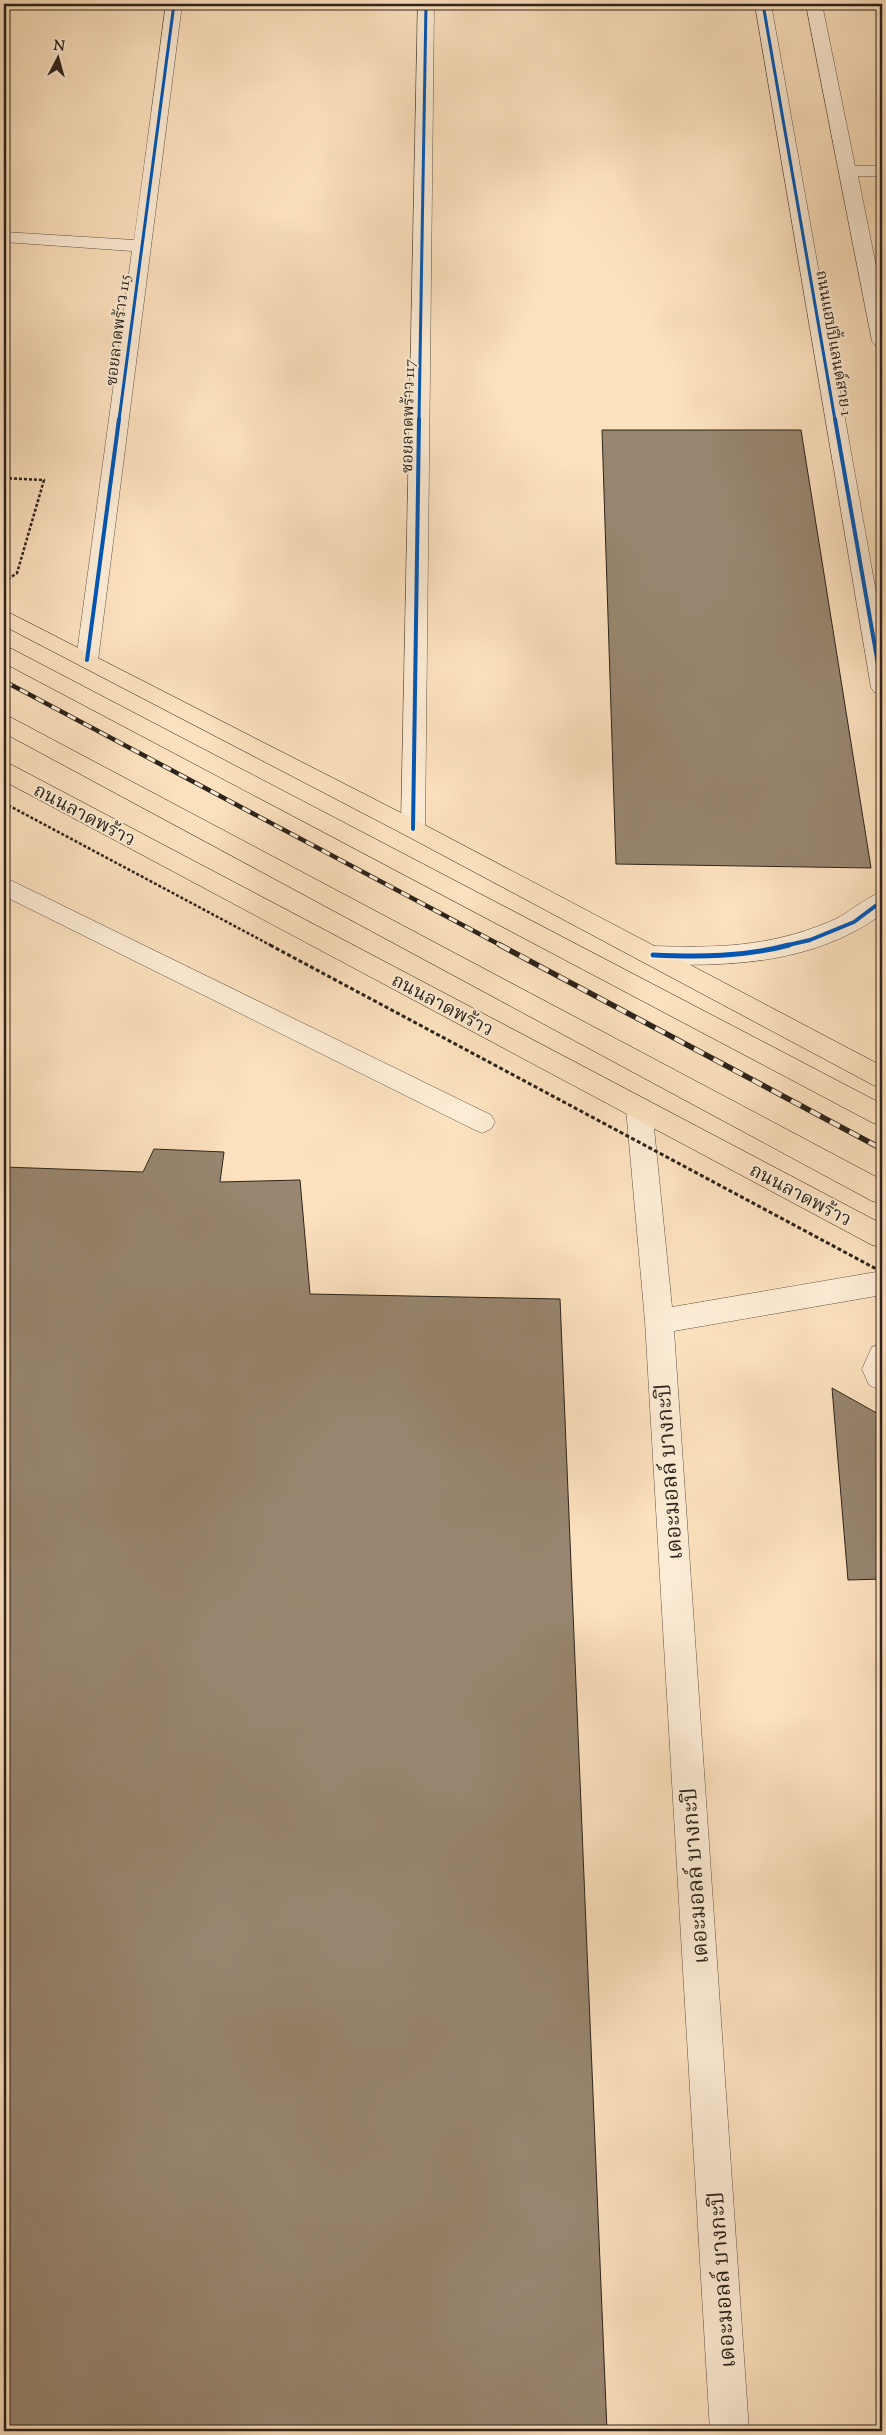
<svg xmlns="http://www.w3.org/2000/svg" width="886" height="2435" viewBox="0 0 886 2435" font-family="'Sorts Mill Goudy','Noto Serif Thai',serif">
<rect width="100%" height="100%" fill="#fce1be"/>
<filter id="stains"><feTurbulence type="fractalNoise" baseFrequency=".004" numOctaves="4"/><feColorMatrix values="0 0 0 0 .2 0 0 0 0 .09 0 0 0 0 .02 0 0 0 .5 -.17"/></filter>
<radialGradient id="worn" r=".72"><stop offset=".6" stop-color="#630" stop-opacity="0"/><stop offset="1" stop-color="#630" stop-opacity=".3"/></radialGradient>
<!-- building -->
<g fill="#988670" stroke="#2c231b">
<path d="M 602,430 L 801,430 L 871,868 L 616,864 Z"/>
<path d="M 154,1149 L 224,1152 L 220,1182 L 300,1180 L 310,1294 L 560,1299 L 607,2431 L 4,2431 L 4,1167 L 143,1172 Z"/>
<path d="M 832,1388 L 882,1416 L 882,1579 L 848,1580 Z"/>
</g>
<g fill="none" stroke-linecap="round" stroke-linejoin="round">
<defs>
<g id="minor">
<path d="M 166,4 L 182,4 L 98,660 L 95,665 L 87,667 L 79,665 L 76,660 L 132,251 L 4,242 L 4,232 L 134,240 Z"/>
<path d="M 418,4 L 434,4 L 425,829 L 421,835 L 413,837 L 405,835 L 401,829 Z"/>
<path d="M 755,4 L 771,4 L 882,626 L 882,694 L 874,692 L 871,687 Z"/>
<path d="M 806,4 L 822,4 L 855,166 L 882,166 L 882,176 L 858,176 L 882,296 L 882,347 L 875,345 L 872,341 Z"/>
<path d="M 4,877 L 491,1115 L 495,1122 L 491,1129 L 482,1133 L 473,1129 L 4,896 Z"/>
<path d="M 882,892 L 882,914 C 816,963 732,967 653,964 L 644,962 L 641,955 L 644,948 L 653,946 C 718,948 768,947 829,922 C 849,914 863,898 882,892 Z"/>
<path d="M 639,1098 L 648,1101 L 652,1108 L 672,1307 L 882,1271 L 882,1295 L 674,1331 L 749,2431 L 710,2431 L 645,1321 L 626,1108 L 630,1101 Z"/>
<path d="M 882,1344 L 882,1391 L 869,1385 L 862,1369 L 872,1347 Z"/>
</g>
<g id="major">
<path d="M 4,610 L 421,823 L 882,1066 L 882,1088 L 873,1085 L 405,835 L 4,626 Z"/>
<path d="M 4,647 L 12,649 L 882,1104 L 882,1126 L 873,1123 L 4,663 Z"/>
<path d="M 4,715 L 12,718 L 882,1180 L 882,1204 L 872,1201 L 4,733 Z"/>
<path d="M 4,763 L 12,765 L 882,1224 L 882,1248 L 872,1245 L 4,781 Z"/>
</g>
</defs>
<!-- minor casing -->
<use href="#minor" stroke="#605244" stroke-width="1"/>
<!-- major casing -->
<use href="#major" stroke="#2c231b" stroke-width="1"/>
<!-- path -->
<path stroke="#2c231b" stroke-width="2.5" stroke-dasharray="3 2" stroke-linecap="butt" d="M 4,478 L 44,480 L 17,573 L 7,580"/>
<!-- minor -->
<use href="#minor" fill="#fdecd5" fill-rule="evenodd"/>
<!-- major -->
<use href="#major" fill="#fce1be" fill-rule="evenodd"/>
<defs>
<path id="rail-far1" d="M 4,681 L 502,946"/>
<path id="rail" d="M 500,945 L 882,1149"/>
</defs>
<!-- rail-far1 casing -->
<use href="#rail-far1" stroke="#2c231b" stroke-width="4.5"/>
<!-- rail casing -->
<use href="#rail" stroke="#2c231b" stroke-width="5.5"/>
<!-- rail-far1 -->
<use href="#rail-far1" stroke="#fdecd5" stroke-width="3" stroke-dasharray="9" stroke-linecap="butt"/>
<!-- rail -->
<use href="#rail" stroke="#fdecd5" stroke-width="4" stroke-dasharray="11" stroke-linecap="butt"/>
<!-- path-bridge-far1 -->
<path stroke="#2c231b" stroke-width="2.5" stroke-dasharray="3 2" stroke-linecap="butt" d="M 4,803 L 272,946"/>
<!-- path-bridge -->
<path stroke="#2c231b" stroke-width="3" stroke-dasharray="4 2.5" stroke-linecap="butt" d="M 270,945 L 882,1272"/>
<defs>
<g id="cycleway-far2">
<path d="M 763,4 L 835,420"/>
<path d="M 119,420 L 174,4"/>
<path d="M 419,420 L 426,4"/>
</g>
<g id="cycleway-far1">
<path d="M 835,419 L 882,687"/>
<path d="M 87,660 L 119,419"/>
<path d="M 413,829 L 419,419"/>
<path d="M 784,946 L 810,940 L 854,922 L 882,901"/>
</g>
<path id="cycleway" d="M 653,955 C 700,957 744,957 789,945"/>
</defs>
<!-- cycleway-far2 casing -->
<use href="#cycleway-far2" stroke="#fdecd5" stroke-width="5"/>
<!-- cycleway-far1 casing -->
<use href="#cycleway-far1" stroke="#fdecd5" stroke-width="6"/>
<!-- cycleway casing -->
<use href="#cycleway" stroke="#fdecd5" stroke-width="8"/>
<!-- cycleway-far2 -->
<use href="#cycleway-far2" stroke="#0057b8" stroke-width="3"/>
<!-- cycleway-far1 -->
<use href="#cycleway-far1" stroke="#0057b8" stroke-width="4"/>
<!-- cycleway -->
<use href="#cycleway" stroke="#0057b8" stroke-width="5"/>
</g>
<g text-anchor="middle" stroke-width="4" stroke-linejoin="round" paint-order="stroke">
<!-- far-street labels -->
<g font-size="16" fill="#2c231b" stroke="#fdecd5">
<text transform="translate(117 330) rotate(-83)" y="6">ซอยลาดพร้าว 115</text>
<text transform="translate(835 343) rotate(80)" y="6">ถนนแฮปปี้แลนด์สาย 1</text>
<text transform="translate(407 416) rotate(-89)" y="6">ซอยลาดพร้าว 117</text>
</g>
<!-- street labels -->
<g font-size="19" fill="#2c231b" stroke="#fdecd5">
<text transform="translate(85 814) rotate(28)" y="7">ถนนลาดพร้าว</text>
<text transform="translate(443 1004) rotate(28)" y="7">ถนนลาดพร้าว</text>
<text transform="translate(801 1194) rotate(28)" y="7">ถนนลาดพร้าว</text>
</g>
<!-- near-street labels -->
<g font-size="22" fill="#2c231b" stroke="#fdecd5">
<text transform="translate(668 1472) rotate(-94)" y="8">เดอะมอลล์ บางกะปิ</text>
<text transform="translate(694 1876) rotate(-94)" y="8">เดอะมอลล์ บางกะปิ</text>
<text transform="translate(721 2280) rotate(-94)" y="8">เดอะมอลล์ บางกะปิ</text>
</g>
</g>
<!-- margin -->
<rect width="886" height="2435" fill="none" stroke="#fce1be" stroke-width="20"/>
<rect x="5" y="5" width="876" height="2425" fill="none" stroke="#2c231b" stroke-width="2.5"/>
<rect x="10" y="10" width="866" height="2415" fill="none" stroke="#2c231b"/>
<!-- north arrow -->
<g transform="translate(58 58) rotate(6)" stroke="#fdecd5" stroke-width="4" paint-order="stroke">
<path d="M0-4L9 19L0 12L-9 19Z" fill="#2c231b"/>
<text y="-8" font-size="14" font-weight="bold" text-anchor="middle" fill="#2c231b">N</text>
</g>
<rect width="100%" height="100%" filter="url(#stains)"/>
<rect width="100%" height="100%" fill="url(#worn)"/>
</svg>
